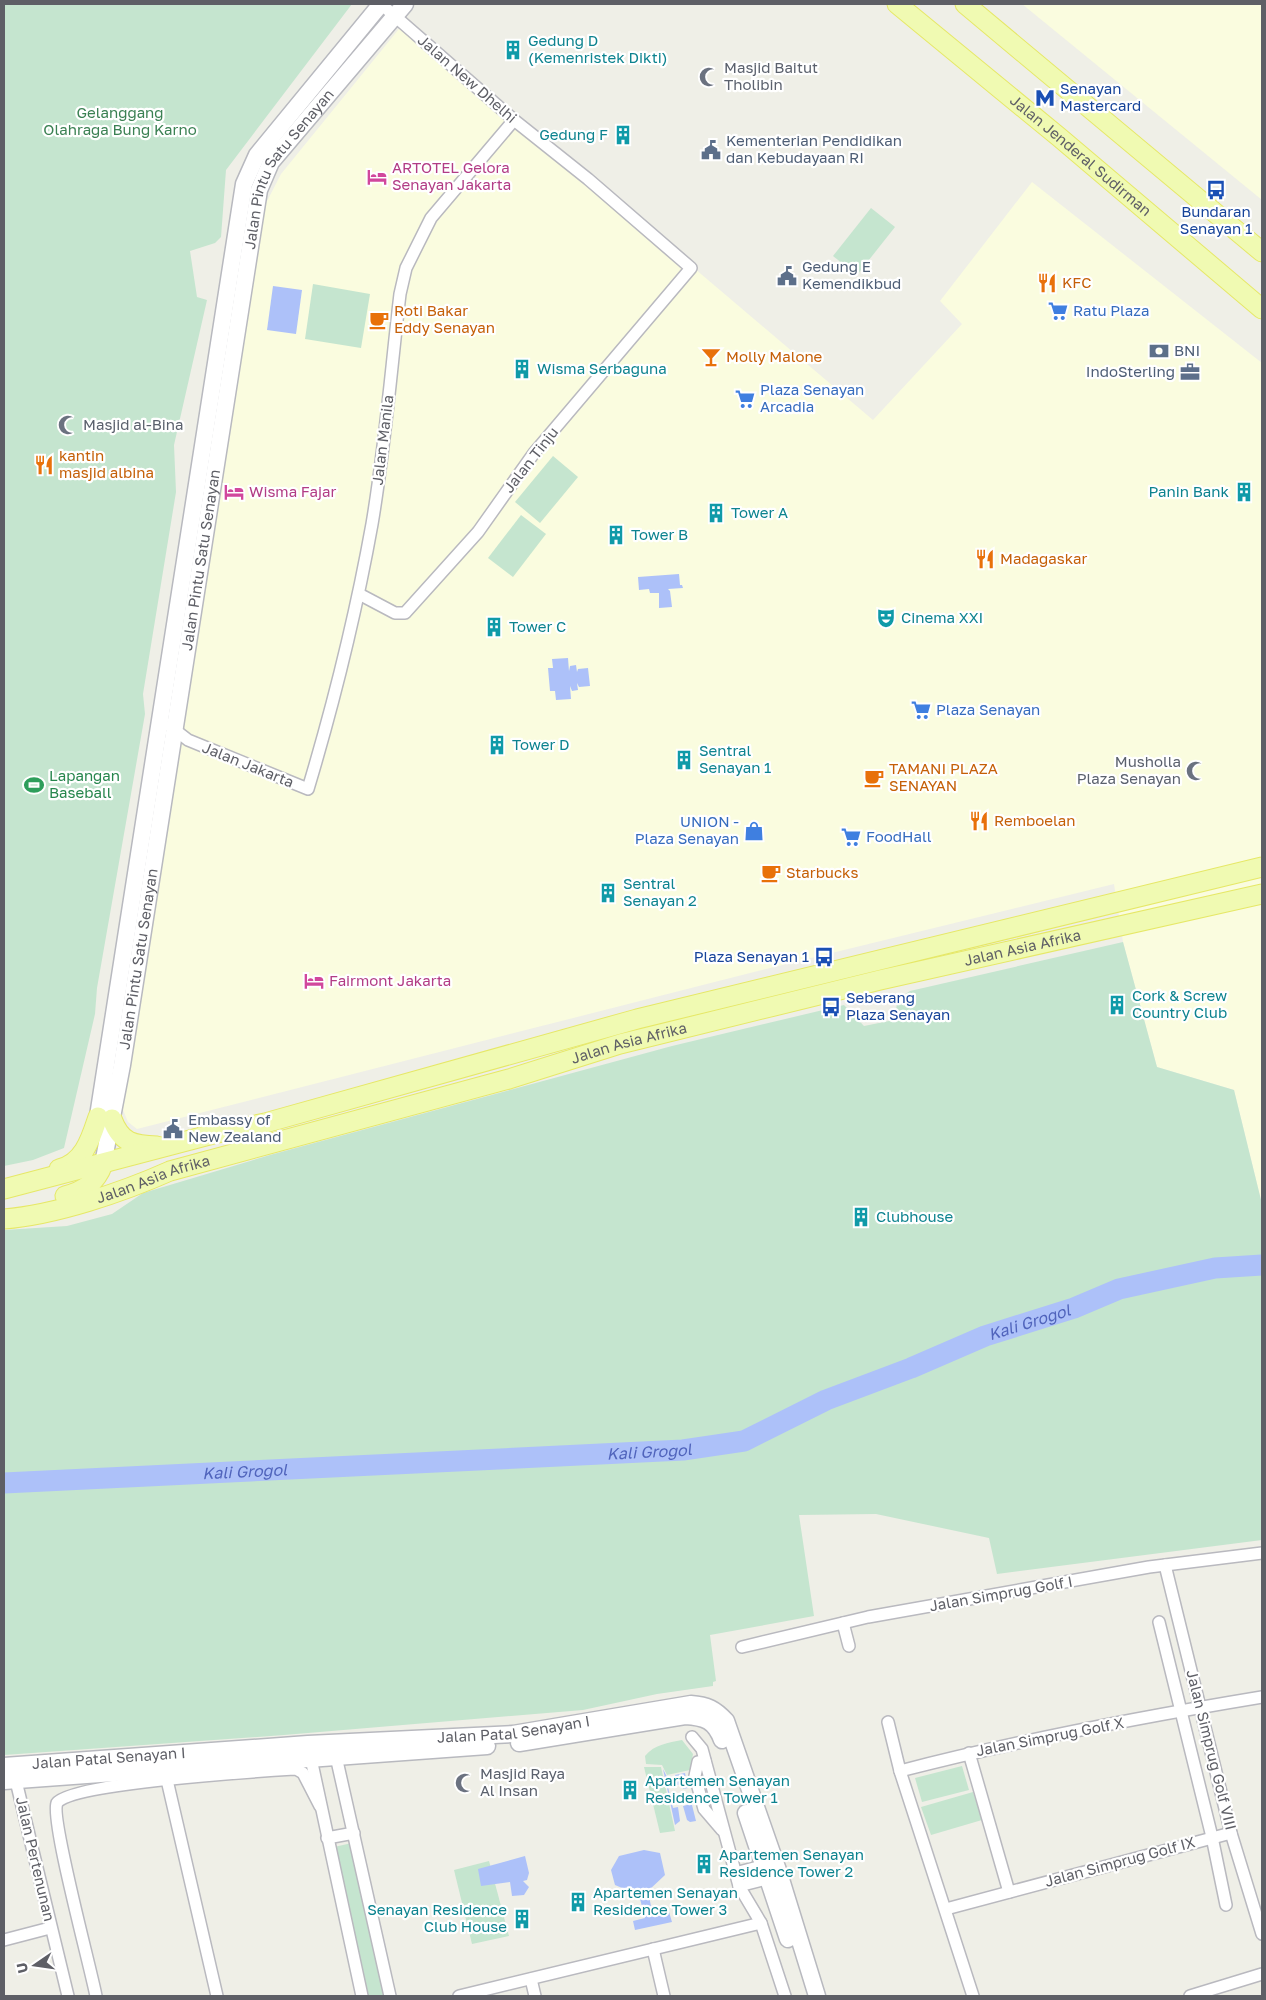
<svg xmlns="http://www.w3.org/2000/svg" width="1266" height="2000" viewBox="0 0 1266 2000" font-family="'Golos Text',sans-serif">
<rect width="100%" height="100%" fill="#efefe7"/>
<!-- commercial -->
<g fill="#fafcdf">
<path d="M 1022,4 L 1262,4 L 1262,200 Z"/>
<path d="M 403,24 L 463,72 L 873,420 L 962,324 L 940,301 L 1032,182 L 1262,363 L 1262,1204 L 1234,1090 L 1157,1067 L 1123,942 L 1114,884 L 750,973 L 137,1129 L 128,1122 L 121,1105 L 260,215 L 281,174 Z"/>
</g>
<!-- green -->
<g fill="#c5e5cf">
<path d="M 4,4 L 352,4 L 226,170 L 221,237 L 215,243 L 190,251 L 197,297 L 207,300 L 174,445 L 176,492 L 143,694 L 145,714 L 97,988 L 95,1014 L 64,1148 L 33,1160 L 4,1166 Z"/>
<path d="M 871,208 L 895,227 L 857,275 L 833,256 Z"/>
<path d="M 313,284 L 370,294 L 361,348 L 305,339 Z"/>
<path d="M 553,456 L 578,477 L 540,523 L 515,502 Z"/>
<path d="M 521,515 L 546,534 L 513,577 L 488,558 Z"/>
<path d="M 1123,942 L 1157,1067 L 1234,1090 L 1262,1204 L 1262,1540 L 997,1574 L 989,1538 L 876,1514 L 799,1515 L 814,1616 L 710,1635 L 716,1681 L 713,1682 L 713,1686 L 657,1694 L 583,1710 L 284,1735 L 4,1755 L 4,1230 L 67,1226 L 112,1214 L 143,1193 L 270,1155 L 672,1046 L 844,1005 L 864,1026 L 894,1020 L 898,999 L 910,991 Z"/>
<path d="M 682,1740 L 693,1754 L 690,1770 L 667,1775 L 662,1765 L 646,1764 L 645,1756 C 655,1744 668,1743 682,1740 Z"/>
<path d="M 962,1766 L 969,1790 L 922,1802 L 915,1778 Z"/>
<path d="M 644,1767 L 661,1767 L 675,1831 L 660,1833 Z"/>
<path d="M 973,1792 L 982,1820 L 931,1835 L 921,1807 Z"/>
<path d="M 352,1843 L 386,1996 L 368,1996 L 334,1847 Z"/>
<path d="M 489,1861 L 509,1936 L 472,1944 L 454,1870 Z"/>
</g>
<!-- water -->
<g fill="#adc1f9">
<path d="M 273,286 L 302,290 L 296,334 L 267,330 Z"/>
<path d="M 679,574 L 680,585 L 682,585 L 683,588 L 668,589 L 670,591 L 672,607 L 659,608 L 659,593 L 650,593 L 649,589 L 639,590 L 638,577 Z"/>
<path d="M 568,658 L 569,671 L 570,666 L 576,665 L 577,672 L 578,669 L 588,668 L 590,686 L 579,687 L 577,683 L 578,690 L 572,691 L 570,686 L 571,699 L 556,700 L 555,691 L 550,691 L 548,668 L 553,668 L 552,659 Z"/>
<path d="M 89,1470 L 89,1487 L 4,1490 L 4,1474 Z"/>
<path d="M 663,1769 L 667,1777 L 671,1776 L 673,1786 L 668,1787 L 673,1808 L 678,1807 L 680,1821 L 675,1825 Z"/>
<path d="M 685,1773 L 688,1788 L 683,1789 L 682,1784 L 677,1785 L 675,1775 Z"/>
<path d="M 690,1797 L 696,1821 L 690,1822 L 687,1820 L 683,1806 L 687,1805 L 685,1798 Z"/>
<path d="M 644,1850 L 660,1853 L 665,1875 L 648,1891 L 653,1916 L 669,1912 L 672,1922 L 635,1930 L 633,1921 L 645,1918 L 639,1895 L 615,1885 L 611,1870 L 619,1856 Z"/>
<path d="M 525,1856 L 529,1873 L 527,1880 L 523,1881 L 529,1887 L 524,1895 L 512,1896 L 510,1882 L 481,1886 L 478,1869 Z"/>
</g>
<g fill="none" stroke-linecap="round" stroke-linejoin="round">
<!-- river -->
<path stroke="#adc1f9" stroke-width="21" id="s1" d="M 4,1483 L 683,1450 L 744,1441 L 826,1400 L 911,1368 L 985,1336 L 1074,1308 L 1119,1289 L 1215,1268 L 1262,1265"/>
<defs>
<g id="street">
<path d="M 359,594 L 395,613 L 405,613 L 478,532 L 534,453 L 691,268 L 588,179 L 514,120 L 381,4"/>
<path d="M 170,726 L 188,740 L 308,789 C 334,702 356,613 372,524 C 385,448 391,370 400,294 L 406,268 L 431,218 L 514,120"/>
<path d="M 1165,1565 L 1231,1833 L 1262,1934"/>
<path d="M 1159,1622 L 1212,1837 L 1226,1905"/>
<path d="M 843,1623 L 849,1646"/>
<path d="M 742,1647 L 868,1617 L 1149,1567 L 1262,1553"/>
<path d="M 888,1722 L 900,1771 L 973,1996"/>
<path d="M 692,1737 L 702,1749 L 739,1886 L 761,1923 L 785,1996"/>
<path d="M 335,1752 L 390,1996"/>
<path d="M 969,1753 L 1009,1892"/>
<path d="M 310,1754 L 362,1996"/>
<path d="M 705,1761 L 698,1762 L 695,1776 L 704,1809 L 722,1830"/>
<path d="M 900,1771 C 1019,1740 1141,1717 1262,1697"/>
<path d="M 167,1780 L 217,1996"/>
<path d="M 16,1781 L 68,1996"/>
<path d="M 327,1838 L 354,1833"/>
<path d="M 735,1873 L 770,1864"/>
<path d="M 739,1886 L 774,1877"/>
<path d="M 946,1909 L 1231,1833"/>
<path d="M 4,1940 L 50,1928"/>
<path d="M 653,1949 L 664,1996"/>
<path d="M 531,1979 L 535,1996"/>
<path d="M 96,1996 C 91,1969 50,1818 57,1803 C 67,1783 264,1771 296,1769 L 303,1773 L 320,1806"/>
<path d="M 459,1996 L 761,1923"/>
<path d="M 1190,1996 L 1262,1974"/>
</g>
<g id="secondary">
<path d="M 96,1129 L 244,184 L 257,155 L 381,4"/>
<path id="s2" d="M 103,1164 L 122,1065 L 259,190 L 271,162 L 405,4"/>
<path d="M 519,1743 L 685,1716 C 705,1717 715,1721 722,1740"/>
<path id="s3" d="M 4,1766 L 308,1744 L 513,1734 L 691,1704 C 707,1705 715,1709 726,1721 L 780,1876 L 817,1996"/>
<path d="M 4,1781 L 487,1746"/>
<path d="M 746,1813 L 788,1939"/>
</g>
<g id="primary">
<path id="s4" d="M 897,4 L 1059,137 L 1262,309"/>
<path d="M 965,4 L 1262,252"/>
<path d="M 112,1119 C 121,1143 133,1145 157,1146"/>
<path d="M 59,1169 C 84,1163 91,1138 98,1117"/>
<path d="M 4,1189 L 213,1134 L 265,1123 L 637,1019 L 1262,867"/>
<path d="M 65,1196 C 84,1191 96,1183 103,1164"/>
<path id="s5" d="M 4,1219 C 55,1215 123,1192 170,1171 L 509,1079 L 620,1044 L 880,980 L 1262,894"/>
</g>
</defs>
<!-- street casing -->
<use href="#street" stroke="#b9b9bf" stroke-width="14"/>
<!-- secondary casing -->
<use href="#secondary" stroke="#b8b9bf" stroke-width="19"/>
<!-- primary casing -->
<use href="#primary" stroke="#e6e867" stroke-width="21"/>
<!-- street -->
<use href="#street" stroke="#fff" stroke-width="11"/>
<!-- secondary -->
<use href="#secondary" stroke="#fff" stroke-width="16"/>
<!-- primary -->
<use href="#primary" stroke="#f0fab2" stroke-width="19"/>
</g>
<!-- icons -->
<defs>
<symbol id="building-bare" viewBox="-9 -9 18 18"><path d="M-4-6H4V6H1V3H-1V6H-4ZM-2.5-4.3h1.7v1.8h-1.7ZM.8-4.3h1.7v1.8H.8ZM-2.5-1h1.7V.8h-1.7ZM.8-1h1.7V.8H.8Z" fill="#0f9aa8" stroke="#fff" stroke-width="2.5" paint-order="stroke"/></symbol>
<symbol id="mosque-bare" viewBox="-9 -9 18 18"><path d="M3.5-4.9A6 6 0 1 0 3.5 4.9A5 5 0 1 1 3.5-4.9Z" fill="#6b7280" stroke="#fff" stroke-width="2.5" paint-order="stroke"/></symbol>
<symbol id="metro-bare" viewBox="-9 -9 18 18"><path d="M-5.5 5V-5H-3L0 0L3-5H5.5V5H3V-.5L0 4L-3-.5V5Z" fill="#1a4fb4" stroke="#fff" stroke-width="2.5" paint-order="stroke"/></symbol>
<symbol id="civic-bare" viewBox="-9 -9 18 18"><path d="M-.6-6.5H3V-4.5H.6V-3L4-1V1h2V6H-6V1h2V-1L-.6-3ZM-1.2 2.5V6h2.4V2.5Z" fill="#5c6f8a" stroke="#fff" stroke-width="2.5" paint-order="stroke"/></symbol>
<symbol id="hotel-bare" viewBox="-9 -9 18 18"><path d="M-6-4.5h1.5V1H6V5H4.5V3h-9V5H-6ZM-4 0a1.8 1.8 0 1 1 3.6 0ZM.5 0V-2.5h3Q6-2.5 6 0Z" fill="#d1479c" stroke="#fff" stroke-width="2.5" paint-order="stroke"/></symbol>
<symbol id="bus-bare" viewBox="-9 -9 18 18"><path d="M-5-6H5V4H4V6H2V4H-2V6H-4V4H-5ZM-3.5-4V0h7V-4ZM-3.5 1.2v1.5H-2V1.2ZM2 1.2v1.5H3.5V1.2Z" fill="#1a4fb4" stroke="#fff" stroke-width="2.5" paint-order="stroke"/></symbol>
<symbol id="restaurant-bare" viewBox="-9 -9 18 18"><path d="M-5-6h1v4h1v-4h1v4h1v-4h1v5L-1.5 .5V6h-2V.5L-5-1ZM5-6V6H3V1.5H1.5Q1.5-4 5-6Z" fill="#e8710a" stroke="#fff" stroke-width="2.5" paint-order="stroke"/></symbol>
<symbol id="supermarket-bare" viewBox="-9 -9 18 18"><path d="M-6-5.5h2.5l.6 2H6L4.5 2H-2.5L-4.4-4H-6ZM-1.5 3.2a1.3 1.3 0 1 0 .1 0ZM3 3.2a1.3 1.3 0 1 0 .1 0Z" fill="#3f7fe0" stroke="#fff" stroke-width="2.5" paint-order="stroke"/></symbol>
<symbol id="cafe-bare" viewBox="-9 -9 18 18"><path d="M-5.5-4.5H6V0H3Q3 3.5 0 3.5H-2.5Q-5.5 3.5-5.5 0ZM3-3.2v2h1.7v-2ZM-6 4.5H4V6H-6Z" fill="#e8710a" stroke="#fff" stroke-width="2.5" paint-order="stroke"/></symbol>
<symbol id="bank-bare" viewBox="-9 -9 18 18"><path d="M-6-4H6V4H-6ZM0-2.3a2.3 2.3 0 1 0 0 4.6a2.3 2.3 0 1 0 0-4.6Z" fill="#5c6f8a" stroke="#fff" stroke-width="2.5" paint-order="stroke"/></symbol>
<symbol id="bar-bare" viewBox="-9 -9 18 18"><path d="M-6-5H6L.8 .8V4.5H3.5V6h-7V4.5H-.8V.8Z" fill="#e8710a" stroke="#fff" stroke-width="2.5" paint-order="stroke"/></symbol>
<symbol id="office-bare" viewBox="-9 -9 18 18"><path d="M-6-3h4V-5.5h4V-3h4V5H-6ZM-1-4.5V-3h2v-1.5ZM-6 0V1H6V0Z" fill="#5c6f8a" stroke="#fff" stroke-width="2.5" paint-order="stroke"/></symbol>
<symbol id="theatre-bare" viewBox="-9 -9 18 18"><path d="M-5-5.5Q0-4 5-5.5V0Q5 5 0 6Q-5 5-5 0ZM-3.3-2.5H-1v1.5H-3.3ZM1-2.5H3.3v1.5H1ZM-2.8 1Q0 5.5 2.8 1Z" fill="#0f9aa8" stroke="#fff" stroke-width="2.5" paint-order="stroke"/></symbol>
<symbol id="stadium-bare" viewBox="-9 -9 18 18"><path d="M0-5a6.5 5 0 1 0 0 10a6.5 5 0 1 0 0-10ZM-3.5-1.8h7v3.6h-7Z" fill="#2e9e5b" stroke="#fff" stroke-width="2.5" paint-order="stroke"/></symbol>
<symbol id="shop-bare" viewBox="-9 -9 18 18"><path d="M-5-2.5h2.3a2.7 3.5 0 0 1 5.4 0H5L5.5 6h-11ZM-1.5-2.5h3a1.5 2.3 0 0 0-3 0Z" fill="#3f7fe0" stroke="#fff" stroke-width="2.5" paint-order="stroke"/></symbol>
</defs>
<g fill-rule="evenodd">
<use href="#building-bare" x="499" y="36" width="28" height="28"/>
<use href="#mosque-bare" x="695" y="63" width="28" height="28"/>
<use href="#metro-bare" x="1031" y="84" width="28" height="28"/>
<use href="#building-bare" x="609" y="121" width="28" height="28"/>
<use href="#civic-bare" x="697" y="136" width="28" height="28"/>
<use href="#hotel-bare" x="363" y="163" width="28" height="28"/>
<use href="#bus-bare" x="1202" y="176" width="28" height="28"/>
<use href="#civic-bare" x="773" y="262" width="28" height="28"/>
<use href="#restaurant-bare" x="1033" y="269" width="28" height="28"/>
<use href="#supermarket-bare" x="1044" y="297" width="28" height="28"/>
<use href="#cafe-bare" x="365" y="306" width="28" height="28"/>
<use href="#bank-bare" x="1145" y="337" width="28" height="28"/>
<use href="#bar-bare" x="697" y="343" width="28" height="28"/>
<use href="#building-bare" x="508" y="355" width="28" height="28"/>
<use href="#office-bare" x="1176" y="358" width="28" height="28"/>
<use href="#supermarket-bare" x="731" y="385" width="28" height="28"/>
<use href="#mosque-bare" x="54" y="411" width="28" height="28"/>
<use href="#restaurant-bare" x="30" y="451" width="28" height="28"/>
<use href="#hotel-bare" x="220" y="478" width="28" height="28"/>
<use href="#building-bare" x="1230" y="478" width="28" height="28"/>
<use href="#building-bare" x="702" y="499" width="28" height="28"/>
<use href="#building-bare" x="602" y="521" width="28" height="28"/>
<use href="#restaurant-bare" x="971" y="545" width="28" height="28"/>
<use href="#theatre-bare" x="872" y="604" width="28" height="28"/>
<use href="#building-bare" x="480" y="613" width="28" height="28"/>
<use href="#supermarket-bare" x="907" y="696" width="28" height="28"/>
<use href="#building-bare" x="483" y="731" width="28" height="28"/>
<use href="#building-bare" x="670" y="746" width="28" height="28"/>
<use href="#mosque-bare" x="1182" y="757" width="28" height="28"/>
<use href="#cafe-bare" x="860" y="764" width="28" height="28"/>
<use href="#stadium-bare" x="20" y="771" width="28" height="28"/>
<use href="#restaurant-bare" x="965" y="807" width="28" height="28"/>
<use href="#shop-bare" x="740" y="817" width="28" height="28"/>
<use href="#supermarket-bare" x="837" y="823" width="28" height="28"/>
<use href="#cafe-bare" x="757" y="859" width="28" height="28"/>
<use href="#building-bare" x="594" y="879" width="28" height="28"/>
<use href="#bus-bare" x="810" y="943" width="28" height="28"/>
<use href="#hotel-bare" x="300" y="967" width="28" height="28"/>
<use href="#building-bare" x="1103" y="991" width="28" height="28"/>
<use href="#bus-bare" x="817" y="993" width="28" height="28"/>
<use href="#civic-bare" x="159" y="1115" width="28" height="28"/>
<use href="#building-bare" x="847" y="1203" width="28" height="28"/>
<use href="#mosque-bare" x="451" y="1769" width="28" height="28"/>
<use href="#building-bare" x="616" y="1776" width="28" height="28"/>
<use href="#building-bare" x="690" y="1850" width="28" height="28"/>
<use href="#building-bare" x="564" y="1888" width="28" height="28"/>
<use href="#building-bare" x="508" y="1905" width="28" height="28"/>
</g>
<g text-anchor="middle" stroke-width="4.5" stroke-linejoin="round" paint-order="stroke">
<!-- culture labels -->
<g font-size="15" fill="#0d838f" stroke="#fff" text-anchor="start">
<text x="528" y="46">Gedung D<tspan x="528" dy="17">(Kemenristek Dikti)</tspan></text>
<text x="608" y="140" text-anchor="end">Gedung F</text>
<text x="537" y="374">Wisma Serbaguna</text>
<text x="1229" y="497" text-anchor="end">Panin Bank</text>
<text x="731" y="518">Tower A</text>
<text x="631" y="540">Tower B</text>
<text x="901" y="623">Cinema XXI</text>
<text x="509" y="632">Tower C</text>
<text x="512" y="750">Tower D</text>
<text x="699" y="756">Sentral<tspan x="699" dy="17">Senayan 1</tspan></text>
<text x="623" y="889">Sentral<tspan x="623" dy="17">Senayan 2</tspan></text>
<text x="1132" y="1001">Cork &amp; Screw<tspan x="1132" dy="17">Country Club</tspan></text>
<text x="876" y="1222">Clubhouse</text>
<text x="645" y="1786">Apartemen Senayan<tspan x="645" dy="17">Residence Tower 1</tspan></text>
<text x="719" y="1860">Apartemen Senayan<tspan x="719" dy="17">Residence Tower 2</tspan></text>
<text x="593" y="1898">Apartemen Senayan<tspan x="593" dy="17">Residence Tower 3</tspan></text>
<text x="507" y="1915" text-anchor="end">Senayan Residence<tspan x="507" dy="17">Club House</tspan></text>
</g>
<!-- worship labels -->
<g font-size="15" fill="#5b616d" stroke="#fff" text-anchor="start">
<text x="724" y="73">Masjid Baitut<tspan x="724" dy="17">Tholibin</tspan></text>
<text x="83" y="430">Masjid al-Bina</text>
<text x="1181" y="767" text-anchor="end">Musholla<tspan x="1181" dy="17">Plaza Senayan</tspan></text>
<text x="480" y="1779">Masjid Raya<tspan x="480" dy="17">Al Insan</tspan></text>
</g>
<!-- street labels -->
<g font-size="15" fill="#5e5f66" stroke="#fff">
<text transform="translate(467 79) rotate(41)" y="5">Jalan New Dhelhi</text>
<text dy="5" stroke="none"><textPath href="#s4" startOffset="238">Jalan Jenderal Sudirman</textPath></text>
<text dy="5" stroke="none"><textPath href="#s2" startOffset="1018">Jalan Pintu Satu Senayan</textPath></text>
<text transform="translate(383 440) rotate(-83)" y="5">Jalan Manila</text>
<text transform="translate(531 460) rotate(-52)" y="5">Jalan Tinju</text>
<text dy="5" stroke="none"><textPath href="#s2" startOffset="612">Jalan Pintu Satu Senayan</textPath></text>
<text transform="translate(248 765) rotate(22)" y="5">Jalan Jakarta</text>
<text dy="5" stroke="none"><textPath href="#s5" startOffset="1055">Jalan Asia Afrika</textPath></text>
<text dy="5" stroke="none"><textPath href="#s2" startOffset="208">Jalan Pintu Satu Senayan</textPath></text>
<text dy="5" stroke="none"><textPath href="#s5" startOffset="650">Jalan Asia Afrika</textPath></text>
<text dy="5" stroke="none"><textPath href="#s5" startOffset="155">Jalan Asia Afrika</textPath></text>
<text transform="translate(1001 1594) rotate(-10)" y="5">Jalan Simprug Golf I</text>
<text dy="5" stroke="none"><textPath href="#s3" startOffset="511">Jalan Patal Senayan I</textPath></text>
<text transform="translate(1050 1737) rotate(-11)" y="5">Jalan Simprug Golf X</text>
<text transform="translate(1211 1750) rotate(76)" y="5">Jalan Simprug Golf VIII</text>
<text dy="5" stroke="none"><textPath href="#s3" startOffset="105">Jalan Patal Senayan I</textPath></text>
<text transform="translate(35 1859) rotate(77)" y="5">Jalan Pertenunan</text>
<text transform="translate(1120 1862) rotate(-15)" y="5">Jalan Simprug Golf IX</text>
</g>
<!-- transit labels -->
<g font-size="15" fill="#164399" stroke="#fff" text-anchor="start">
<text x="1060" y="94">Senayan<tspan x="1060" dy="17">Mastercard</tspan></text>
<text x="1216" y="217" text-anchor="middle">Bundaran<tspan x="1216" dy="17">Senayan 1</tspan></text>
<text x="809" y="962" text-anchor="end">Plaza Senayan 1</text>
<text x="846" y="1003">Seberang<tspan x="846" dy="17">Plaza Senayan</tspan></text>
</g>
<!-- park labels -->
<g font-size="15" fill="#3b8153" stroke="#fff">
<text x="120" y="118">Gelanggang<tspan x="120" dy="17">Olahraga Bung Karno</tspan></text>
</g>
<!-- service labels -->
<g font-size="15" fill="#4e5e75" stroke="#fff" text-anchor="start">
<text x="726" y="146">Kementerian Pendidikan<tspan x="726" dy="17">dan Kebudayaan RI</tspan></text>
<text x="802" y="272">Gedung E<tspan x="802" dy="17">Kemendikbud</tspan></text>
<text x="1174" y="356">BNI</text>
<text x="1175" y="377" text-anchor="end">IndoSterling</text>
<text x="188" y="1125">Embassy of<tspan x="188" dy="17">New Zealand</tspan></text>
</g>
<!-- hotel labels -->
<g font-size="15" fill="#b23c85" stroke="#fff" text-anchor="start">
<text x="392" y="173">ARTOTEL Gelora<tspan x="392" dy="17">Senayan Jakarta</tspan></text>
<text x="249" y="497">Wisma Fajar</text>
<text x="329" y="986">Fairmont Jakarta</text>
</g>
<!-- food labels -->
<g font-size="15" fill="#c56008" stroke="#fff" text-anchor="start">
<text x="1062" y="288">KFC</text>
<text x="394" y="316">Roti Bakar<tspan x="394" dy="17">Eddy Senayan</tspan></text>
<text x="726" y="362">Molly Malone</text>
<text x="59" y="461">kantin<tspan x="59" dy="17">masjid albina</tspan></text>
<text x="1000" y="564">Madagaskar</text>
<text x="889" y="774">TAMANI PLAZA<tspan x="889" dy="17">SENAYAN</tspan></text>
<text x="994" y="826">Remboelan</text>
<text x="786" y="878">Starbucks</text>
</g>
<!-- shop labels -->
<g font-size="15" fill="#366cbe" stroke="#fff" text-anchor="start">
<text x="1073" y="316">Ratu Plaza</text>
<text x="760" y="395">Plaza Senayan<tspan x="760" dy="17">Arcadia</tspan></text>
<text x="936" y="715">Plaza Senayan</text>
<text x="739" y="827" text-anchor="end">UNION -<tspan x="739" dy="17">Plaza Senayan</tspan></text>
<text x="866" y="842">FoodHall</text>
</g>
<!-- leisure labels -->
<g font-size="15" fill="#27864d" stroke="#fff" text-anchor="start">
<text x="49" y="781">Lapangan<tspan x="49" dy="17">Baseball</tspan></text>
</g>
<!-- water labels -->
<g font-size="16" font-style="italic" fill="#5064bc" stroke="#fff">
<text dy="6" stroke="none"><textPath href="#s1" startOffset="1051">Kali Grogol</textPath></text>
<text dy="6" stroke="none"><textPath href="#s1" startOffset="646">Kali Grogol</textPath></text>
<text dy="6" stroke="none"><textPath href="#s1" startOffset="241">Kali Grogol</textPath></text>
</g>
</g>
<!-- border -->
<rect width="1266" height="2000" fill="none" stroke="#5e5f66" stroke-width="10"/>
<!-- north arrow -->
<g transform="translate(35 1965) rotate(257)" stroke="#ffffff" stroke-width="4" paint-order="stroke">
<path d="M0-4L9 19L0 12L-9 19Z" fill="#5e5f66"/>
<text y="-8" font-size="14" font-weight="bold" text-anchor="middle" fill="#5e5f66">U</text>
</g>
</svg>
